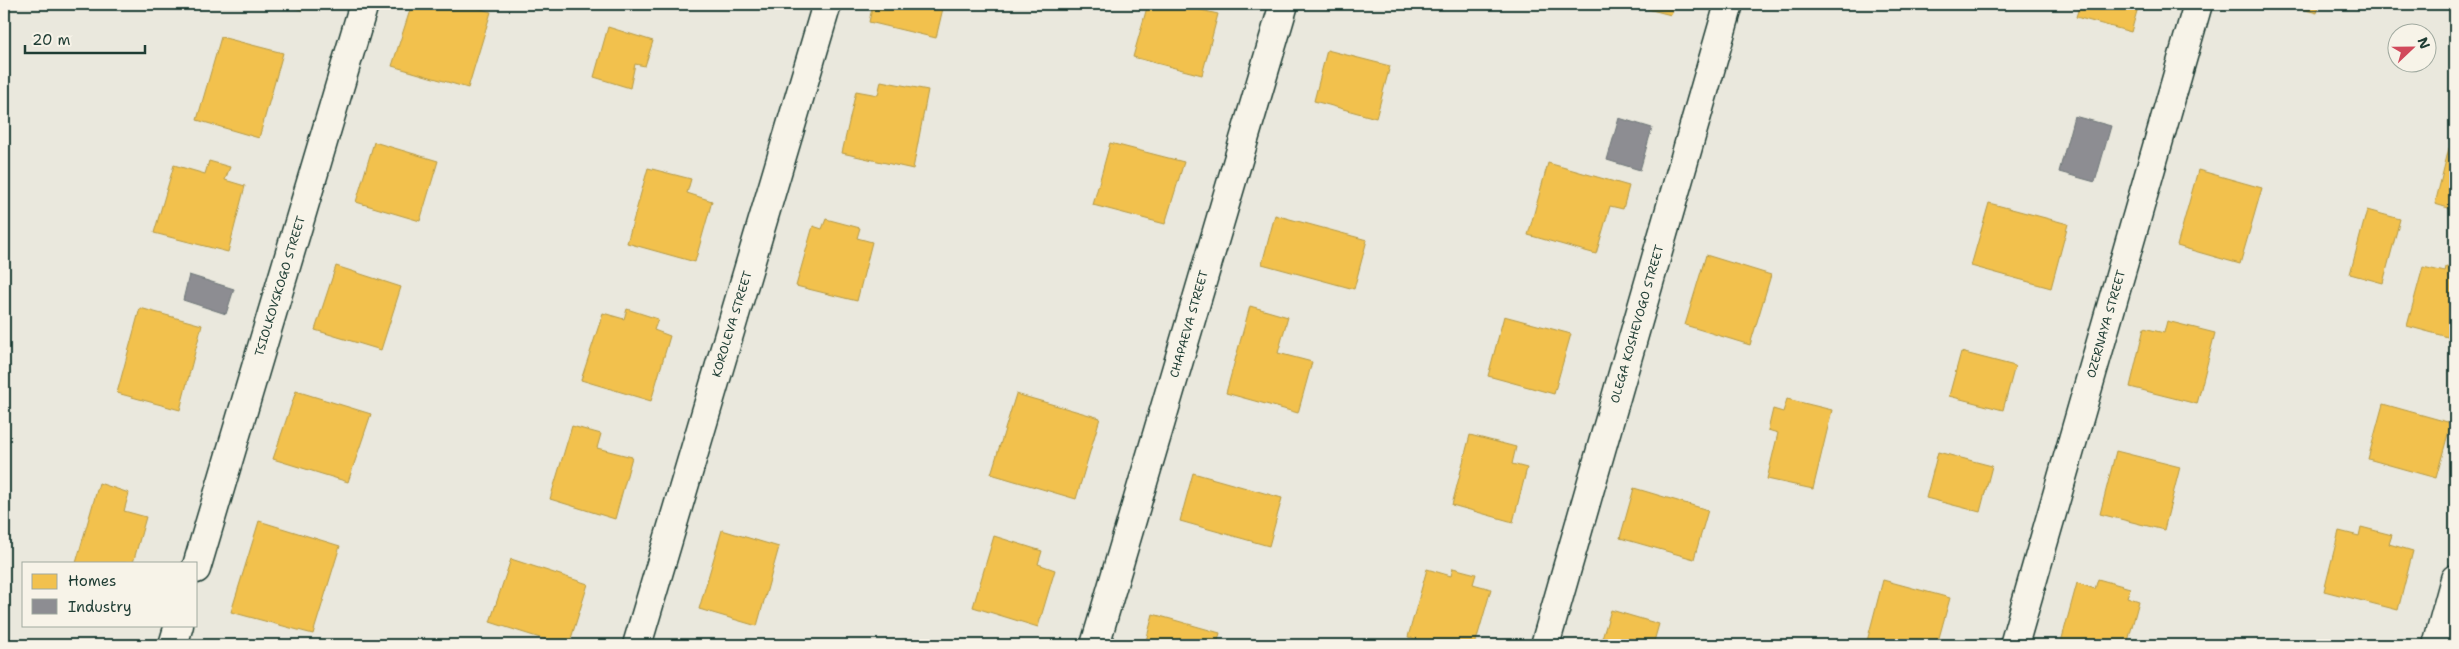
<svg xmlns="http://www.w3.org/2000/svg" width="2459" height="649" viewBox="0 0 2459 649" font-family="'Shantell Sans',sans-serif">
<rect width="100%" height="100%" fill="#eae8dd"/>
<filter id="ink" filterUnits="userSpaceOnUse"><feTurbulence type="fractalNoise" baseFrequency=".02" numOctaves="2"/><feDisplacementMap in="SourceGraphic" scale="10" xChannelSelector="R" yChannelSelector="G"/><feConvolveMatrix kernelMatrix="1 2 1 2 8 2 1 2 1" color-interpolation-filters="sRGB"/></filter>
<g filter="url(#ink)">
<!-- homes -->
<g fill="#f2c14e" stroke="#b39946">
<path d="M 279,4 L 303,4 L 302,10 Z"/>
<path d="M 412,4 L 465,4 L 491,12 L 468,88 L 392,66 Z"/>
<path d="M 873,4 L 944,4 L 936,38 L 869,22 Z"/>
<path d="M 1148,4 L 1175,4 L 1218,14 L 1202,75 L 1133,57 Z"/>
<path d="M 1628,4 L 1674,4 L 1671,15 Z"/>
<path d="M 2080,4 L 2139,4 L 2131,32 L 2076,17 Z"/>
<path d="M 2283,4 L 2320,4 L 2317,13 Z"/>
<path d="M 608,27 L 653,41 L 645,66 L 635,64 L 630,88 L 594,77 Z"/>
<path d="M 221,37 L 283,53 L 259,138 L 197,120 Z"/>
<path d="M 1327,50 L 1390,66 L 1376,118 L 1314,101 Z"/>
<path d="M 881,81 L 928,90 L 913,169 L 842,153 L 856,91 L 878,95 Z"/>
<path d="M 374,142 L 438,161 L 420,221 L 356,202 Z"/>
<path d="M 1110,143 L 1184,162 L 1165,224 L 1093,205 Z"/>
<path d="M 2449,148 L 2455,149 L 2455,210 L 2435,204 Z"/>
<path d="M 209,161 L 230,167 L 225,180 L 245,186 L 228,252 L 154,233 L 174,165 L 205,174 Z"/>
<path d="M 1548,163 L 1629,186 L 1623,209 L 1610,206 L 1596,254 L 1528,235 Z"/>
<path d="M 648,168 L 691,179 L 687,193 L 712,201 L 695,262 L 627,243 Z"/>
<path d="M 2198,170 L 2262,188 L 2240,264 L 2177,246 Z"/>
<path d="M 1989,203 L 2068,224 L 2051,288 L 1971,266 Z"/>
<path d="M 2367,210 L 2400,219 L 2383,283 L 2350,274 Z"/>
<path d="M 1275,215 L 1367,240 L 1354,289 L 1262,264 Z"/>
<path d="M 826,219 L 860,228 L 857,238 L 872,242 L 857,301 L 796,286 L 813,226 L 822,229 Z"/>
<path d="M 1706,255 L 1771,275 L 1750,345 L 1685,325 Z"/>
<path d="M 336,266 L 401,287 L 381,350 L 315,330 Z"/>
<path d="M 2423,267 L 2445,272 L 2446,267 L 2455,269 L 2455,339 L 2407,326 Z"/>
<path d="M 1250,306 L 1288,317 L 1278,353 L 1312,362 L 1298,413 L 1226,393 Z"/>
<path d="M 140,308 L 202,325 L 180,410 L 117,393 Z"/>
<path d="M 627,309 L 658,319 L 654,330 L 670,336 L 651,401 L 581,380 L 603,313 L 624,319 Z"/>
<path d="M 1504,316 L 1571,334 L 1554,394 L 1488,376 Z"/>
<path d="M 2167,321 L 2215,333 L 2197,404 L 2130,387 L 2144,328 L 2164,333 Z"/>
<path d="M 1961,352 L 2015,366 L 2003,410 L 1949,396 Z"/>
<path d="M 296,391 L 371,414 L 348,482 L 273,459 Z"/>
<path d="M 1016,394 L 1100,418 L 1076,499 L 991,474 Z"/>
<path d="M 1787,399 L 1832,410 L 1813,489 L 1767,479 L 1778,433 L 1768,430 L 1773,409 L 1783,412 Z"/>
<path d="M 2383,404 L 2451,423 L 2436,478 L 2368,459 Z"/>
<path d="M 572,426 L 601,434 L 597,448 L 632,457 L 615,519 L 550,499 Z"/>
<path d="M 1470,435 L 1516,447 L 1512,464 L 1527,468 L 1513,522 L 1452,505 Z"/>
<path d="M 2116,451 L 2180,467 L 2164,530 L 2100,514 Z"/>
<path d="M 1938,452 L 1992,466 L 1980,512 L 1926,498 Z"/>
<path d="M 1193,473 L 1282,498 L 1269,546 L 1180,521 Z"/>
<path d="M 99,483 L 129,493 L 124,511 L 146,517 L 133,563 L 76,563 Z"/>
<path d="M 1634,488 L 1708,510 L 1694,559 L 1620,538 Z"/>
<path d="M 259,521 L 340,546 L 313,634 L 231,612 Z"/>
<path d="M 2361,527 L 2392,535 L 2389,544 L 2413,551 L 2398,610 L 2324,591 L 2339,531 L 2359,536 Z"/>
<path d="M 722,530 L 779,547 L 757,626 L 699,609 Z"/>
<path d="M 994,536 L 1042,551 L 1038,564 L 1055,570 L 1038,627 L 973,607 Z"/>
<path d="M 511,559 L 588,584 L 569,645 L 562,645 L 490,622 Z"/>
<path d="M 1453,568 L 1476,574 L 1473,584 L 1491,589 L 1475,645 L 1436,645 L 1408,637 L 1427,569 L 1451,576 Z"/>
<path d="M 2098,579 L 2130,588 L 2127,597 L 2139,601 L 2127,645 L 2073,645 L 2061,642 L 2077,583 L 2095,589 Z"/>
<path d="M 1883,580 L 1950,598 L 1937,645 L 1866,645 Z"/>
<path d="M 1611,610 L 1659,624 L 1653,645 L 1600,645 Z"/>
<path d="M 1153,614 L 1220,633 L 1217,645 L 1145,645 Z"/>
</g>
<!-- industry -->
<g fill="#8d8d92" stroke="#6c7576">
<path d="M 2074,116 L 2111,126 L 2095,182 L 2059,172 Z"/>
<path d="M 1619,118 L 1652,128 L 1640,170 L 1607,160 Z"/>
<path d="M 189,275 L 234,289 L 226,314 L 183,300 Z"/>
</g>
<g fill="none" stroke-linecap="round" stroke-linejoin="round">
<defs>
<g id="minor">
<path d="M 196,569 L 364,4"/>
<path d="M 173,645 L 179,625"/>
<path d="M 637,645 L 827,4"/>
<path d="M 1095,645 L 1284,4"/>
<path d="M 1545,645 L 1729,4"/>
<path d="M 2014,645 L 2198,4"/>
<path d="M 2437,645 L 2455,579"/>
</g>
</defs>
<!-- minor casing -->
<use href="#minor" stroke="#1f3d34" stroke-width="31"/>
<!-- minor -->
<use href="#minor" stroke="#f7f3e8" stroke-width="28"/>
</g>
</g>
<g text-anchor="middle" stroke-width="5" stroke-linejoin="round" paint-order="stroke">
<!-- street labels -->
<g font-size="12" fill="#1f3d34" stroke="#f7f3e8">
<text transform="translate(280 286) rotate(-73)" y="4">TSIOLKOVSKOGO STREET</text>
<text transform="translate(732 324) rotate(-73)" y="4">KOROLEVA STREET</text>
<text transform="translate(1189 324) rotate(-74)" y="4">CHAPAEVA STREET</text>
<text transform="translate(1637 324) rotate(-74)" y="4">OLEGA KOSHEVOGO STREET</text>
<text transform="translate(2106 324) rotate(-74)" y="4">OZERNAYA STREET</text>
</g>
</g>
<!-- margin -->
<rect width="2459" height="649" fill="none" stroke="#f7f3e8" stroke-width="20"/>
<rect x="10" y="10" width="2439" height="629" fill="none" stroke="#1f3d34" stroke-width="2" filter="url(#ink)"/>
<!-- legend -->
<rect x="22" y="562" width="175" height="65" fill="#f7f3e8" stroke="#a1aaa0"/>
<rect x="32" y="574" width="25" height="15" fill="#f2c14e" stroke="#a1aaa0"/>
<text x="68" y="586" font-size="15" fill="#1f3d34">Homes</text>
<rect x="32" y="599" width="25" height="15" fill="#8d8d92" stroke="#a1aaa0"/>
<text x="68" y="612" font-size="15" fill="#1f3d34">Industry</text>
<!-- north arrow -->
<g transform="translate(2412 48) rotate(68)"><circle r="24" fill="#f7f3e8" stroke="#a1aaa0"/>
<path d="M0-4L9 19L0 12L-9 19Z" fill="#d1495b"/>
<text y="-8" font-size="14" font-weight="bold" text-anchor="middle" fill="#1f3d34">N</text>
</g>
<!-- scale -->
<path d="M25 45v8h120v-8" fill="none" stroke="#1f3d34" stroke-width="2.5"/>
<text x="32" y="45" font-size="15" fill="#1f3d34" stroke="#f7f3e8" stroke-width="4" paint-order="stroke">20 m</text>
</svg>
